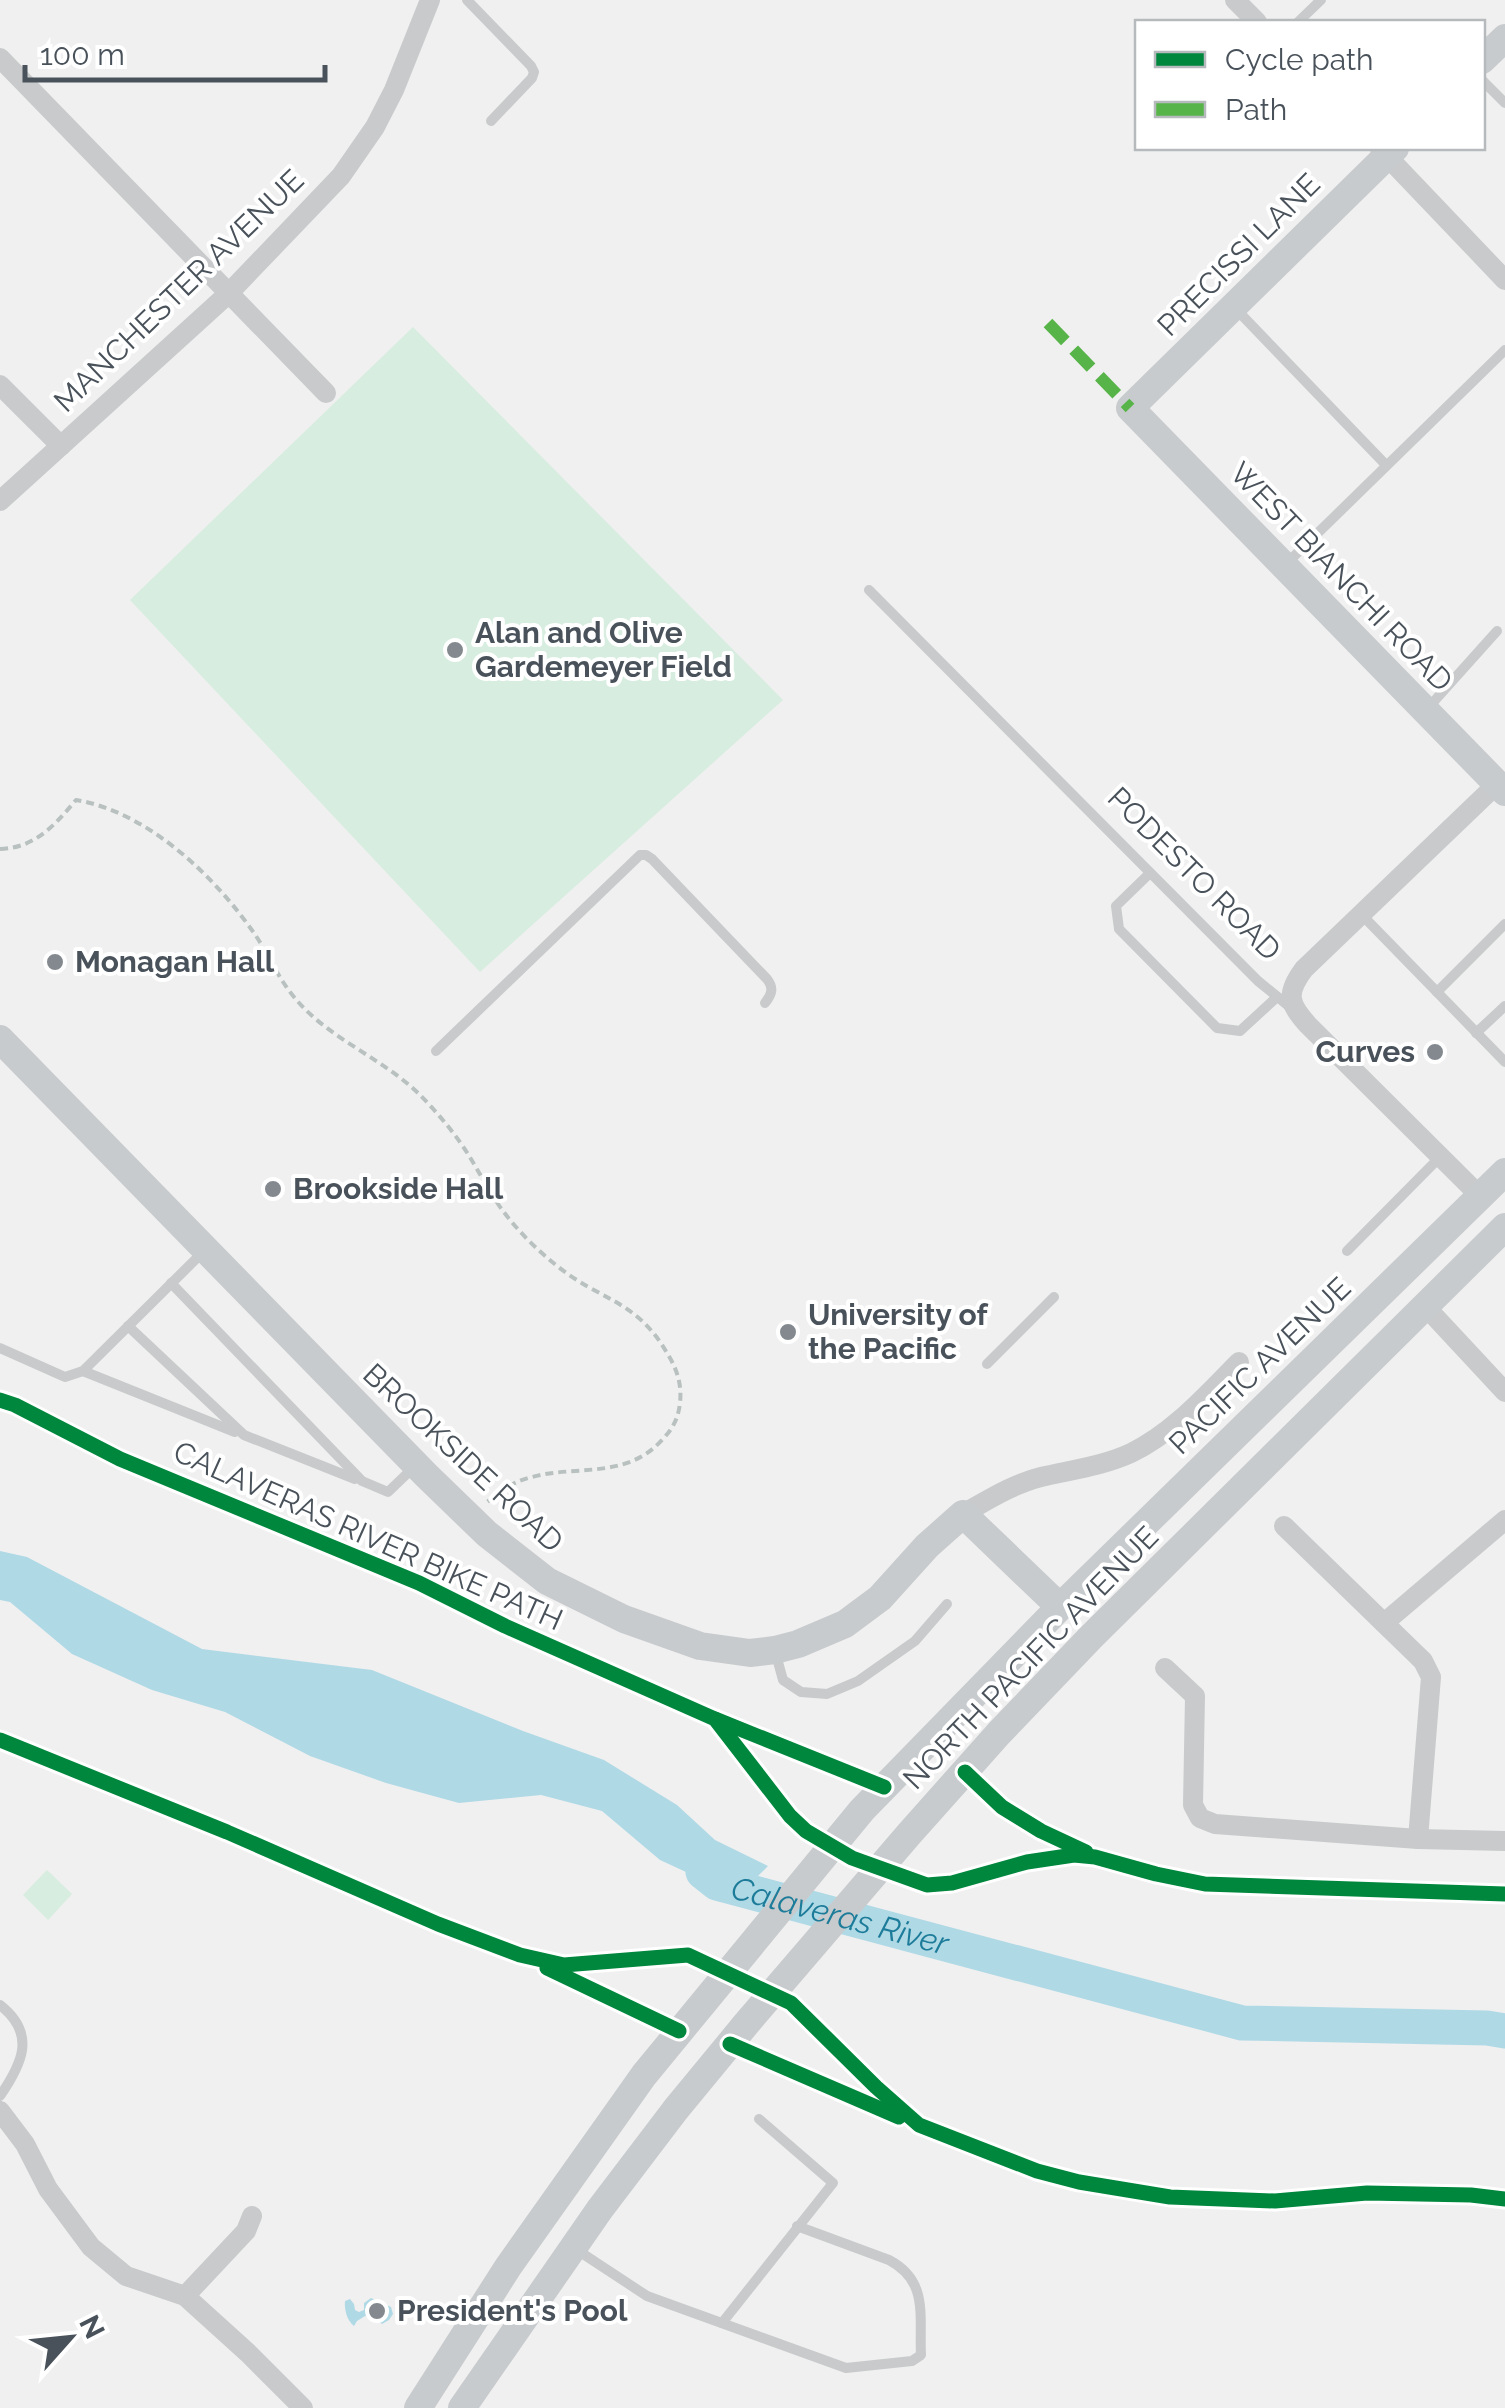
<svg xmlns="http://www.w3.org/2000/svg" width="1505" height="2408" viewBox="0 0 1505 2408" font-family="Raleway,sans-serif">
<rect width="100%" height="100%" fill="#f0f0f0"/>
<!-- green -->
<g fill="#d7ede0">
<path d="M 413,327 L 783,700 L 480,972 L 130,600 Z"/>
<path d="M 47,1870 L 72,1894 L 48,1920 L 23,1895 Z"/>
</g>
<!-- water -->
<g fill="#b0d9e6">
<path d="M 0,1551 L 27,1557 L 202,1649 L 372,1670 L 523,1731 L 604,1760 L 677,1805 L 715,1840 L 768,1866 L 738,1896 L 660,1860 L 602,1811 L 541,1795 L 459,1803 L 386,1783 L 310,1756 L 225,1712 L 152,1690 L 72,1654 L 10,1602 L 0,1600 Z"/>
<path d="M 371,2298 L 391,2307 L 393,2314 L 389,2320 L 382,2324 L 378,2320 L 365,2316 L 357,2321 L 354,2326 C 347,2321 344,2309 345,2301 L 350,2299 L 354,2304 L 355,2310 L 359,2312 L 364,2310 L 364,2303 Z"/>
</g>
<g fill="none" stroke-linecap="round" stroke-linejoin="round">
<!-- river -->
<path stroke="#b0d9e6" stroke-width="35" id="s1" d="M 703,1872 L 717,1883 L 1242,2023 L 1487,2028 L 1505,2031"/>
<!-- path -->
<path stroke="#b8c1bf" stroke-width="4" stroke-dasharray="8 5" stroke-linecap="butt" d="M 0,849 C 35,848 55,825 76,800 C 149,812 218,879 258,939 C 270,958 279,979 294,997 C 327,1038 381,1057 419,1094 C 438,1113 458,1137 471,1159 C 482,1177 491,1195 503,1211 C 518,1231 537,1250 556,1265 C 598,1300 636,1299 667,1353 C 677,1369 682,1384 680,1403 C 678,1420 672,1430 660,1442 C 625,1479 576,1465 532,1477 C 514,1481 500,1491 486,1503"/>
<!-- lane -->
<g stroke="#c8cacb" stroke-width="10">
<path d="M 467,0 L 531,66 L 534,72 L 532,78 L 491,121"/>
<path d="M 1298,22 L 1321,0"/>
<path d="M 1482,80 L 1505,103"/>
<path d="M 1234,307 L 1386,465"/>
<path d="M 1284,566 L 1505,350"/>
<path d="M 869,590 L 1258,981 L 1290,1007"/>
<path d="M 1428,708 L 1497,631"/>
<path d="M 1150,873 L 1116,906 L 1119,929 L 1217,1028 L 1240,1031 L 1277,997"/>
<path d="M 1361,914 L 1437,992"/>
<path d="M 1505,924 L 1437,992 L 1505,1062"/>
<path d="M 1476,1033 L 1505,1006"/>
<path d="M 436,1051 L 640,855 L 646,855 L 652,859 L 767,979 C 774,988 772,994 765,1003"/>
<path d="M 1347,1251 L 1440,1157"/>
<path d="M 171,1283 L 362,1481 L 388,1492 L 413,1468"/>
<path d="M 128,1326 L 244,1435 L 355,1479"/>
<path d="M 0,1348 L 65,1377 L 83,1371 L 203,1252"/>
<path d="M 987,1364 L 1054,1297"/>
<path d="M 83,1371 L 235,1432"/>
<path d="M 775,1651 L 783,1680 L 801,1692 L 827,1694 L 858,1681 L 915,1641 L 947,1604"/>
<path d="M 0,2005 C 37,2034 22,2064 0,2096"/>
<path d="M 574,2248 L 647,2296 L 846,2368 L 912,2361 L 921,2355 C 919,2316 929,2281 889,2260 L 797,2226"/>
<path d="M 722,2323 L 833,2183 L 759,2119"/>
</g>
<!-- street -->
<g stroke="#c8cacb" stroke-width="20">
<path d="M 1235,0 L 1257,22"/>
<path d="M 0,58 L 326,393"/>
<path d="M 1380,149 L 1505,280"/>
<path d="M 0,385 L 61,446"/>
<path d="M 0,501 L 228,294 L 341,176 L 375,127 L 394,90 L 430,0"/>
<path d="M 1480,1196 L 1308,1025 C 1288,1003 1286,993 1304,969 L 1497,784"/>
<path d="M 1425,1306 L 1505,1392"/>
<path d="M 963,1514 C 988,1500 1013,1484 1041,1477 C 1071,1470 1103,1466 1131,1453 C 1174,1432 1206,1395 1239,1362"/>
<path d="M 1284,1526 L 1423,1661 L 1431,1677 L 1418,1839"/>
<path d="M 1384,1623 L 1505,1520"/>
<path d="M 1165,1668 L 1195,1696 L 1193,1805 L 1200,1818 L 1215,1824 L 1418,1839 L 1505,1841"/>
<path d="M 0,2111 L 25,2144 L 48,2189 L 91,2247 L 126,2276 L 185,2296 L 248,2353 L 303,2408"/>
<path d="M 185,2296 L 246,2231 L 252,2216"/>
</g>
<!-- secondary -->
<g stroke="#c8cbcd" stroke-width="28">
<path d="M 1482,60 L 1505,38"/>
<path d="M 1395,148 L 1130,408 L 1505,792"/>
<path d="M 0,1039 L 426,1475 L 487,1534 L 547,1581 L 624,1619 L 700,1646 L 750,1653 L 775,1650 L 798,1644 L 845,1624 L 880,1598 L 927,1546 L 963,1514 L 1060,1607"/>
<path d="M 418,2408 L 508,2267 L 644,2075 L 862,1810 L 1060,1607 L 1505,1172"/>
<path d="M 462,2408 L 600,2209 L 676,2109 L 746,2024 L 909,1834 L 999,1733 L 1091,1637 L 1505,1227"/>
</g>
<!-- quiet -->
<path stroke="#57b448" stroke-width="12" stroke-dasharray="25 12" stroke-linecap="butt" d="M 1048,323 L 1130,408"/>
<defs>
<g id="cycleway">
<path d="M 0,1400 L 15,1405 L 120,1459 L 419,1583 L 505,1626 L 715,1719 L 790,1816 L 806,1831 L 852,1858 L 927,1885 L 952,1883 L 1027,1862 L 1074,1855 L 1095,1857 L 1156,1874 L 1205,1884 L 1505,1894"/>
<path d="M 715,1719 L 884,1787"/>
<path d="M 0,1740 L 227,1832 L 438,1924 L 520,1955 L 564,1965 L 688,1955 L 791,2003 L 876,2087 L 919,2125 L 1037,2171 L 1079,2182 L 1170,2197 L 1275,2201 L 1367,2193 L 1471,2195 L 1505,2199"/>
<path d="M 965,1772 L 1002,1807 L 1041,1831 L 1086,1852"/>
<path d="M 547,1968 L 679,2031"/>
<path d="M 730,2044 L 899,2117"/>
</g>
</defs>
<!-- cycleway casing -->
<use href="#cycleway" stroke="#fff" stroke-width="21"/>
<!-- cycleway -->
<use href="#cycleway" stroke="#00873e" stroke-width="15"/>
</g>
<!-- markers -->
<g fill="#83898e" stroke="#fff" stroke-width="4">
<circle cx="455" cy="650" r="10"/>
<circle cx="55" cy="962" r="10"/>
<circle cx="1435" cy="1052" r="10"/>
<circle cx="273" cy="1189" r="10"/>
<circle cx="788" cy="1332" r="10"/>
<circle cx="377" cy="2311" r="10"/>
</g>
<g text-anchor="middle" stroke-width="8" stroke-linejoin="round" paint-order="stroke">
<!-- street labels -->
<g font-size="30" fill="#49525a" stroke="#fff">
<text transform="translate(1239 255) rotate(-45)" y="10">PRECISSI LANE</text>
<text transform="translate(179 291) rotate(-44)" y="10">MANCHESTER AVENUE</text>
<text transform="translate(1341 577) rotate(46)" y="10">WEST BIANCHI ROAD</text>
<text transform="translate(1194 874) rotate(45)" y="10">PODESTO ROAD</text>
<text transform="translate(1260 1366) rotate(-44)" y="10">PACIFIC AVENUE</text>
<text transform="translate(463 1458) rotate(43)" y="10">BROOKSIDE ROAD</text>
<text transform="translate(368 1536) rotate(24)" y="10">CALAVERAS RIVER BIKE PATH</text>
<text transform="translate(1031 1658) rotate(-46)" y="10">NORTH PACIFIC AVENUE</text>
</g>
<!-- poi labels -->
<g font-size="30" font-weight="bold" fill="#49525a" stroke="#fff" text-anchor="start">
<text x="475" y="643">Alan and Olive<tspan x="475" dy="34">Gardemeyer Field</tspan></text>
<text x="75" y="972">Monagan Hall</text>
<text x="1415" y="1062" text-anchor="end">Curves</text>
<text x="293" y="1199">Brookside Hall</text>
<text x="808" y="1325">University of<tspan x="808" dy="34">the Pacific</tspan></text>
<text x="397" y="2321">President's Pool</text>
</g>
<!-- water labels -->
<g font-size="32" font-style="italic" fill="#1d7c99" stroke="#fff">
<text dy="11" stroke="none"><textPath href="#s1" startOffset="145">Calaveras River</textPath></text>
</g>
</g>
<!-- legend -->
<rect x="1135" y="20" width="350" height="130" fill="#ffffff" stroke="#b6babd" stroke-width="2.5"/>
<rect x="1155" y="52" width="50" height="15" fill="#00873e" stroke="#b6babd" stroke-width="2.5"/>
<text x="1225" y="70" font-size="30" fill="#49525a">Cycle path</text>
<rect x="1155" y="102" width="50" height="15" fill="#57b448" stroke="#b6babd" stroke-width="2.5"/>
<text x="1225" y="120" font-size="30" fill="#49525a">Path</text>
<!-- north arrow -->
<g transform="translate(70 2338) rotate(63)" stroke="#ffffff" stroke-width="8" paint-order="stroke">
<path d="M0-8L18 38L0 25L-18 38Z" fill="#49525a"/>
<text y="-15" font-size="28" font-weight="bold" text-anchor="middle" fill="#49525a">N</text>
</g>
<!-- scale -->
<path d="M25 65v15h300v-15" fill="none" stroke="#49525a" stroke-width="5"/>
<text x="40" y="65" font-size="30" fill="#49525a" stroke="#ffffff" stroke-width="8" paint-order="stroke">100 m</text>
</svg>
